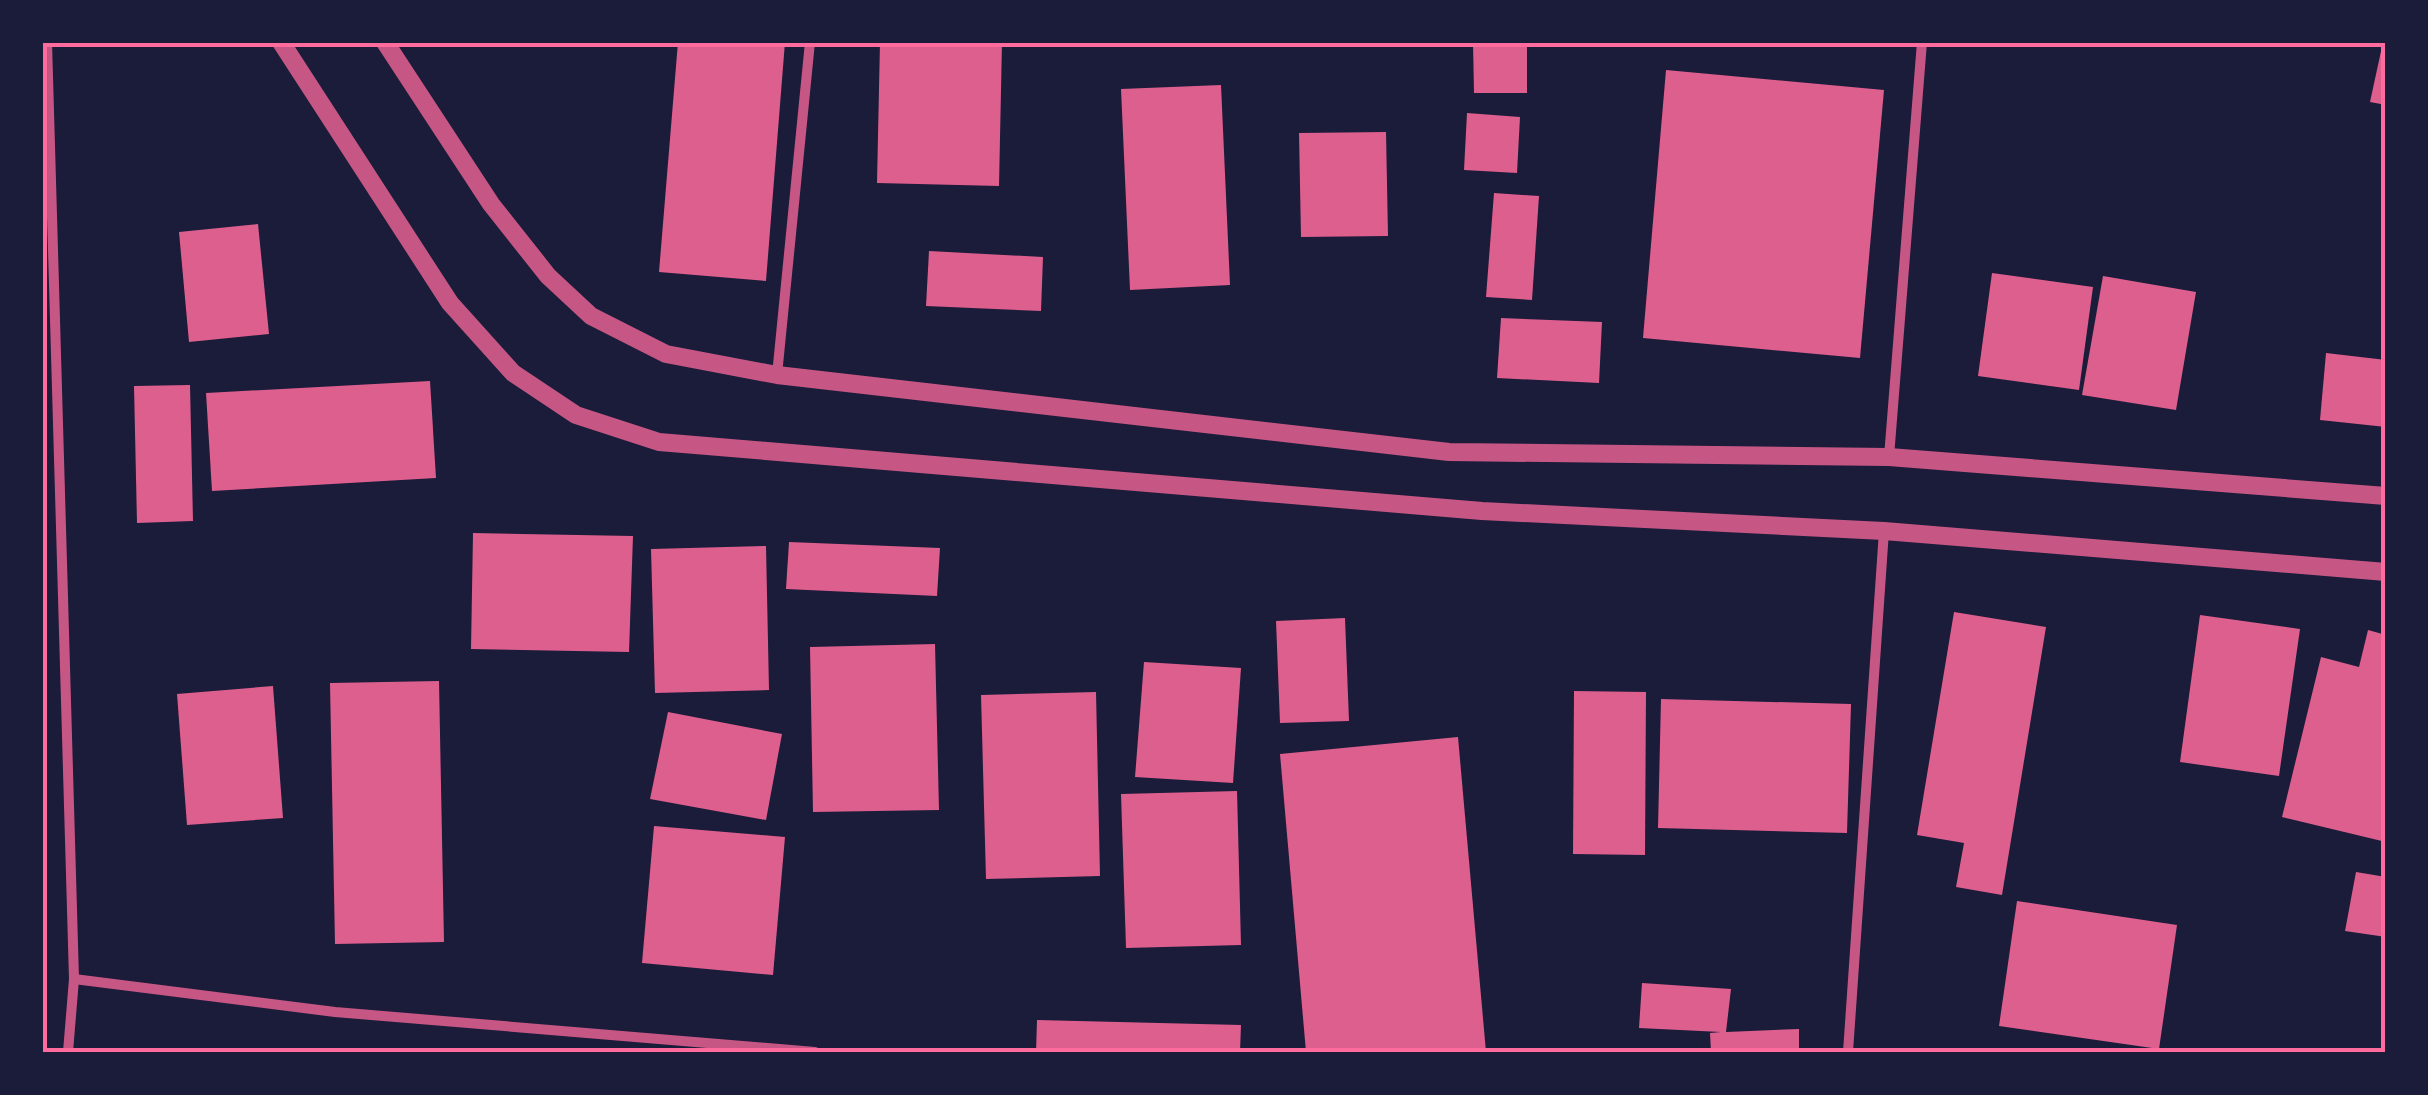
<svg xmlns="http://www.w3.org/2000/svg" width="2428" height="1095" viewBox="0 0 2428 1095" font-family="Raleway,sans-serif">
<rect width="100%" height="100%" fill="#1b1b3a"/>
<!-- building -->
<g fill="#dd5f8e">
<path d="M 678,42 L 785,42 L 766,281 L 659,272 Z"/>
<path d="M 880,42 L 1002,42 L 999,186 L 877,183 Z"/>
<path d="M 1473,42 L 1527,42 L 1527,93 L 1474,93 Z"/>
<path d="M 2383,42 L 2386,42 L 2386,105 L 2370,102 Z"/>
<path d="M 1666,70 L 1884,90 L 1860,358 L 1643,338 Z"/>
<path d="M 1221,85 L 1230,285 L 1130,290 L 1121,89 Z"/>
<path d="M 1467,113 L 1520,117 L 1517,173 L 1464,170 Z"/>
<path d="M 1386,132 L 1388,236 L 1301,237 L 1299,133 Z"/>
<path d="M 1494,193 L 1539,196 L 1532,300 L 1486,297 Z"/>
<path d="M 258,224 L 269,334 L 189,342 L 179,232 Z"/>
<path d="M 929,251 L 1043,257 L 1041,311 L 926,306 Z"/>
<path d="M 1992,273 L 2093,287 L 2079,390 L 1978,376 Z"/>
<path d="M 2103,276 L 2196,292 L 2176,410 L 2082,395 Z"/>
<path d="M 1501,318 L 1602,322 L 1599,383 L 1497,378 Z"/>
<path d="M 2326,353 L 2386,360 L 2386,427 L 2320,420 Z"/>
<path d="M 430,381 L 436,478 L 212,491 L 206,393 Z"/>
<path d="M 190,385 L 193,521 L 137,523 L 134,386 Z"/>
<path d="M 473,533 L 633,536 L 629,652 L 471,649 Z"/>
<path d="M 789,542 L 940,548 L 937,596 L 786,589 Z"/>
<path d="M 766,546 L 769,690 L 655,693 L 651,549 Z"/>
<path d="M 1954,612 L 2046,627 L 2002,895 L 1956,887 L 1964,843 L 1917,835 Z"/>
<path d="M 2200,615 L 2300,629 L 2279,776 L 2180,762 Z"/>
<path d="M 1345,618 L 1349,721 L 1280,723 L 1276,621 Z"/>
<path d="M 2368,630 L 2386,635 L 2386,842 L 2282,817 L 2321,657 L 2359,667 Z"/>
<path d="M 935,644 L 939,810 L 813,812 L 810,647 Z"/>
<path d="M 1144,662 L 1241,668 L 1233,783 L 1135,777 Z"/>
<path d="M 439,681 L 444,942 L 335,944 L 330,683 Z"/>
<path d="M 273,686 L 283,818 L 187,825 L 177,694 Z"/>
<path d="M 1574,691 L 1646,692 L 1645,855 L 1573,854 Z"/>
<path d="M 1096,692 L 1100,876 L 986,879 L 981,695 Z"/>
<path d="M 1661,699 L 1851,704 L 1847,833 L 1658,828 Z"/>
<path d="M 668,712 L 782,734 L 766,820 L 650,799 Z"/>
<path d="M 1458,737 L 1486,1052 L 1306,1052 L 1280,754 Z"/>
<path d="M 1237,791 L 1241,945 L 1126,948 L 1121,794 Z"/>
<path d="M 654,826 L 785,837 L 773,975 L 642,963 Z"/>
<path d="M 2356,872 L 2386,877 L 2386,937 L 2345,931 Z"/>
<path d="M 2017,901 L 2177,925 L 2159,1049 L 1999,1026 Z"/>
<path d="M 1642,983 L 1731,989 L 1726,1032 L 1799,1029 L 1799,1052 L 1711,1052 L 1710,1033 L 1721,1032 L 1639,1028 Z"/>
<path d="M 1037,1020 L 1241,1025 L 1240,1052 L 1036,1052 Z"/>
</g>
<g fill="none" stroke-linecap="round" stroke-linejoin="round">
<!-- minor -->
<g stroke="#c65784" stroke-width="10">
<path d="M 47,42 L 74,979 L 68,1052"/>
<path d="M 777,375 L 810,42"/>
<path d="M 1889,457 L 1922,42"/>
<path d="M 74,979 L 335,1012 L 815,1052"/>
<path d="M 1848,1052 L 1884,531"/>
</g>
<!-- tertiary -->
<g stroke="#c65784" stroke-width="18">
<path d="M 281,42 L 450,303 L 513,373 L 576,415 L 659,442 L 1482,511 L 1884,531 L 2386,572"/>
<path d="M 385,42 L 491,204 L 548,276 L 591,316 L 666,354 L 777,375 L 1449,452 L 1889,457 L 2386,496"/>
</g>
</g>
<!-- border -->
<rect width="2428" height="1095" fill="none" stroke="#1b1b3a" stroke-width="90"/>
<rect x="45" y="45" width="2338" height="1005" fill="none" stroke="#ff6b9d" stroke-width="4"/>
</svg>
